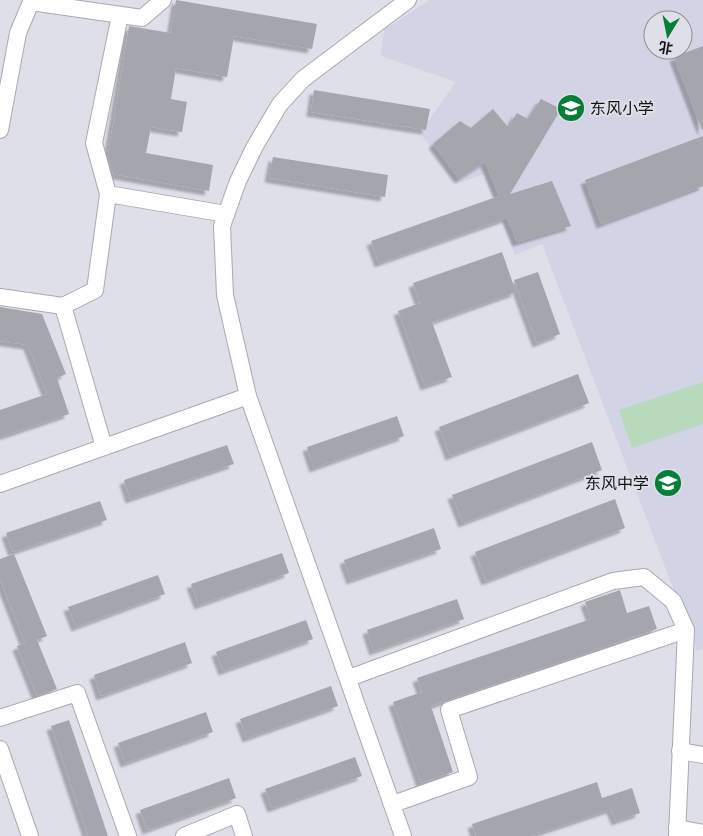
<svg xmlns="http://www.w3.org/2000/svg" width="703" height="836" viewBox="0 0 703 836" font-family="Spectral,'Noto Sans SC',serif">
<defs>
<filter id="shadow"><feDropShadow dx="-4.5" dy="4.5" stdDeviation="1" flood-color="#0004"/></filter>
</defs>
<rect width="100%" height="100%" fill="#dfdfe9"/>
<!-- built -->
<path fill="#d2d3e4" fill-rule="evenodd" d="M 429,0 L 703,0 L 703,649 L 697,651 L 542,244 L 515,255 L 484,174 L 457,184 L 420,133 L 456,82 L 381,56 L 384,30 ZM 653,20 L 683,20 L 683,50 L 653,50 Z"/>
<!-- green -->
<path fill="#b9d9bd" d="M 703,382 L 703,424 L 632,448 L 619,410 Z"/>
<!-- building -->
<g fill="#a5a5ae" filter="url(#shadow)">
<path d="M 176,0 L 317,24 L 312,49 L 234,36 L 227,77 L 176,68 L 171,99 L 187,102 L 182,132 L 151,127 L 146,153 L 213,165 L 209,191 L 113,174 L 108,155 L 129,26 L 171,33 Z"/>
<path d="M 703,46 L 703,129 L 702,130 L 674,57 Z"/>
<path d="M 314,90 L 430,109 L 426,130 L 311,112 Z"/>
<path d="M 541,99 L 561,109 L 510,194 L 552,181 L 571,226 L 517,242 L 507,218 L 379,263 L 371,241 L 499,196 L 485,162 L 459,179 L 433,144 L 460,121 L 471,128 L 493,109 L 508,127 L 517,113 L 528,119 Z"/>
<path d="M 703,136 L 703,186 L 601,224 L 585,180 Z"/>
<path d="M 273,157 L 388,175 L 385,197 L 269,178 Z"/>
<path d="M 502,252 L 516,292 L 432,322 L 452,377 L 425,386 L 398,311 L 420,303 L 413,283 Z"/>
<path d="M 538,272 L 560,334 L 537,343 L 514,280 Z"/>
<path d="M 0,307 L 42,314 L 66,374 L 57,378 L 69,414 L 0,437 L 0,410 L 47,394 L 28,345 L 0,341 Z"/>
<path d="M 578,374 L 589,403 L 450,456 L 439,427 Z"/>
<path d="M 397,416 L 404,436 L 314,468 L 307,447 Z"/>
<path d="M 592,442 L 602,470 L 463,523 L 452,495 Z"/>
<path d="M 227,445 L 234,464 L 130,499 L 124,480 Z"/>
<path d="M 615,499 L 625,528 L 486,581 L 475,552 Z"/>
<path d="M 100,501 L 107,520 L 13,552 L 6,533 Z"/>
<path d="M 434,528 L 441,549 L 351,580 L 344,560 Z"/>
<path d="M 282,553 L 289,573 L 199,605 L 191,584 Z"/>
<path d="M 14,554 L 47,636 L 37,640 L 57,689 L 37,696 L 17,646 L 25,643 L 0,579 L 0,559 Z"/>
<path d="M 158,575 L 165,594 L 76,627 L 68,607 Z"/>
<path d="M 620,590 L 627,613 L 649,606 L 657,629 L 431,706 L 453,772 L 421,783 L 393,702 L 422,692 L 417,678 L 591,619 L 585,602 Z"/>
<path d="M 457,599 L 464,619 L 374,651 L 367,630 Z"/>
<path d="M 306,620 L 313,639 L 223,671 L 216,652 Z"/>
<path d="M 185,642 L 192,663 L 101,696 L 94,675 Z"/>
<path d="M 331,686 L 338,706 L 247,738 L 240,719 Z"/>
<path d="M 206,712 L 213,732 L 125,763 L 118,743 Z"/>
<path d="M 69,720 L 108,836 L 88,836 L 51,726 Z"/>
<path d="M 355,757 L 362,776 L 272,808 L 265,789 Z"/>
<path d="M 229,778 L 236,798 L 147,830 L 140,810 Z"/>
<path d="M 597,782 L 602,798 L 632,788 L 640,813 L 616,821 L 611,809 L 530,836 L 476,836 L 472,824 Z"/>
</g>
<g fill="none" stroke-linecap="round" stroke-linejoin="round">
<defs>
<g id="minor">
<path d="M 0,130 L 18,33 L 31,2 L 142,18 L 163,0"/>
<path d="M 108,194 L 94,143 L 120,15"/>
<path d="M 0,297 L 63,306 L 104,447"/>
<path d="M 63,306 L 95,290 L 108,194 L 226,214"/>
<path d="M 0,484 L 248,396"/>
<path d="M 349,678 L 613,581 L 644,577 L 673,601 L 686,630 L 677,836"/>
<path d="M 0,718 L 77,693 L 128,836"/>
<path d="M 0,749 L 30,836"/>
<path d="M 680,751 L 703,755"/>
<path d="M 393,804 L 469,777 L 449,710 L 686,630"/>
<path d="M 677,828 L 703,833"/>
<path d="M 184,836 L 237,814 L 244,836"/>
<path d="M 403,836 L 248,396 L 225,295 L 222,226 L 238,181 L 255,146 L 280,104 L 303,79 L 408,0"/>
</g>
</defs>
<!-- minor casing -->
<use href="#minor" stroke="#a9a9b2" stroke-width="18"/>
<!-- minor -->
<use href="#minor" stroke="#fff" stroke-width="16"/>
</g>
<!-- icons -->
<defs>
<symbol id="school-disc" viewBox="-11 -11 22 22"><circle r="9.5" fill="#057f37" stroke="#dfdfe9"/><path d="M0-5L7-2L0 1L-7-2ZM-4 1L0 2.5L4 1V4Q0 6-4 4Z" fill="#fff"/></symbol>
</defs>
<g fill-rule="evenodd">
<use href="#school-disc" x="555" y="92" width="32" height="32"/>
<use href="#school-disc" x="652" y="467" width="32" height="32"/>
</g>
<g text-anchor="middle" stroke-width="4" stroke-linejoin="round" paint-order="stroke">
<!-- poi labels -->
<g font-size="16" fill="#121215" stroke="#dfdfe9" text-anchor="start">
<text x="590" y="114">东风小学</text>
<text x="649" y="489" text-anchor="end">东风中学</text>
</g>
</g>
<!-- north arrow -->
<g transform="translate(668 35) rotate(190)"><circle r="24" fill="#dfdfe9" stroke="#8d8d94"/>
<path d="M0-4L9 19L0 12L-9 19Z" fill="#057f37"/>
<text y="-8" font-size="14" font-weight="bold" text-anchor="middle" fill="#121215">北</text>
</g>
</svg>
